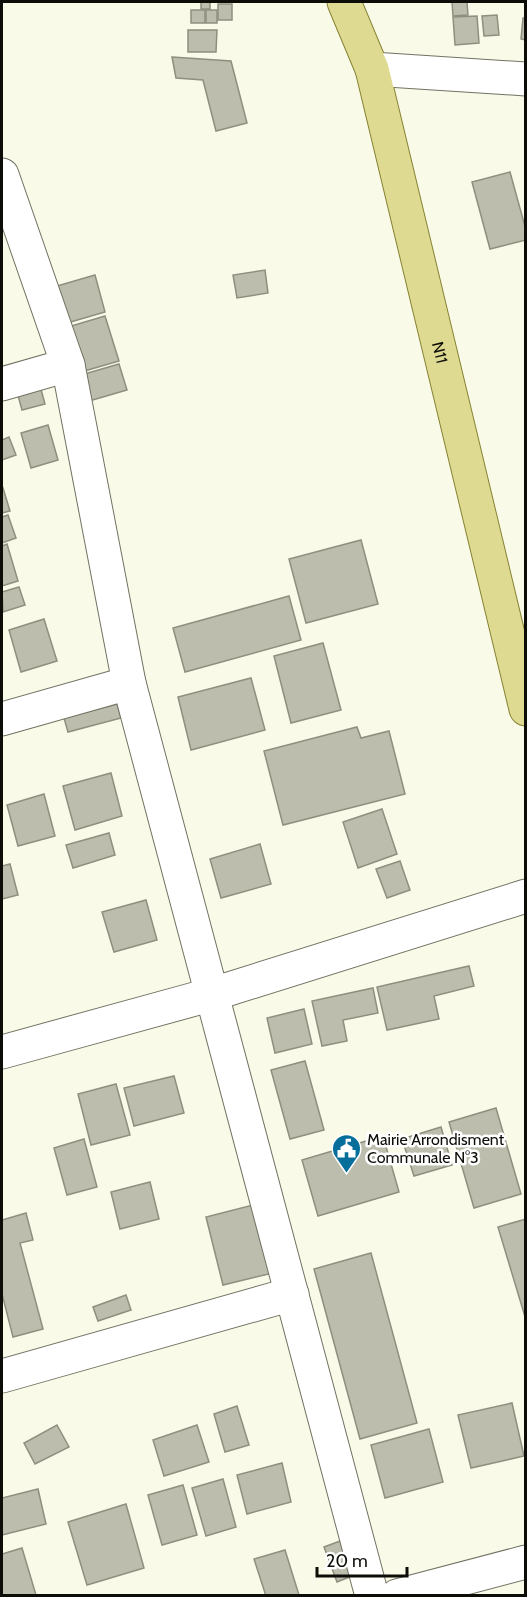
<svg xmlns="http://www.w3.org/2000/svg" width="527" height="1597" viewBox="0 0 527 1597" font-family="Cabin,sans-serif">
<rect width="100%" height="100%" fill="#fafae9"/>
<!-- building -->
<g fill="#bdbdad" stroke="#8f8f7f" stroke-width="1.5">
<rect x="201" y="2" width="9" height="7"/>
<path d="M 452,2 L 467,2 L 468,15 L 453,16 Z"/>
<rect x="218" y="4" width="14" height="16"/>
<rect x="191" y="10" width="14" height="13"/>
<rect x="206" y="10" width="11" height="13"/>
<path d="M 497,15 L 499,35 L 484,36 L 482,16 Z"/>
<path d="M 477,16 L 479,43 L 455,45 L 453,17 Z"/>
<path d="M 523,18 L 526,18 L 526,40 L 521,39 Z"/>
<path d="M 188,30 L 217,30 L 216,52 L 188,52 Z"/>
<path d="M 172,57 L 231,61 L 247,123 L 216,131 L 203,80 L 176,78 Z"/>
<path d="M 510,172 L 526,230 L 526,240 L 490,249 L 472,182 Z"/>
<path d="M 265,270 L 268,293 L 237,298 L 233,275 Z"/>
<path d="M 95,275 L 105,312 L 67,323 L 57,286 Z"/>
<path d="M 105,316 L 119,361 L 81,372 L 68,327 Z"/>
<path d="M 119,364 L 127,390 L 89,401 L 81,375 Z"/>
<path d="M 39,382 L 45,404 L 22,410 L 16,388 Z"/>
<path d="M 48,425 L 58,460 L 31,468 L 21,433 Z"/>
<path d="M 9,437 L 16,455 L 2,460 L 2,440 Z"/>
<path d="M 3,488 L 10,511 L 2,513 L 2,489 Z"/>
<path d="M 8,515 L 16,538 L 2,543 L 2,517 Z"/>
<path d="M 361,540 L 378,604 L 306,623 L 289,559 Z"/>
<path d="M 7,544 L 18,581 L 2,586 L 2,546 Z"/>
<path d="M 19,587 L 25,605 L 3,612 L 2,592 Z"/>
<path d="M 289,596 L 301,640 L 185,672 L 173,628 Z"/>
<path d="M 44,619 L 57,661 L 21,672 L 9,630 Z"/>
<path d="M 323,643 L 341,710 L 291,723 L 274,656 Z"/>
<path d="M 251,678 L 265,730 L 191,750 L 178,697 Z"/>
<path d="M 117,704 L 121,718 L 68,732 L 64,718 Z"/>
<path d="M 357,727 L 361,738 L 389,731 L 405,794 L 283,825 L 264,751 Z"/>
<path d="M 111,773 L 122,816 L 75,830 L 63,786 Z"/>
<path d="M 44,794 L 55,836 L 18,846 L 7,805 Z"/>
<path d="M 382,809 L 397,854 L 358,868 L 343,822 Z"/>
<path d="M 109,833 L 115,855 L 73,868 L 66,845 Z"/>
<path d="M 260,844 L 271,884 L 221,898 L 210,859 Z"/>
<path d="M 400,861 L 410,890 L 387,898 L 376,869 Z"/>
<path d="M 10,864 L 18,895 L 2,899 L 2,866 Z"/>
<path d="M 146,900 L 157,940 L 114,952 L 102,912 Z"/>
<path d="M 469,966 L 474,986 L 434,996 L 439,1019 L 387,1030 L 377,987 Z"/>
<path d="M 373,988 L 378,1013 L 343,1020 L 347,1041 L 322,1046 L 312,1001 Z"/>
<path d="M 304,1009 L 312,1044 L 275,1053 L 267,1018 Z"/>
<path d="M 305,1061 L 324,1130 L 290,1139 L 271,1070 Z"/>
<path d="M 174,1076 L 184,1113 L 134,1126 L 124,1088 Z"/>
<path d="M 116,1084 L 130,1135 L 91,1145 L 78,1094 Z"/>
<path d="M 496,1108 L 521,1194 L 474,1208 L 449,1122 Z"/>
<path d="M 441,1127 L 452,1165 L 414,1176 L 402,1139 Z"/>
<path d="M 383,1136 L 399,1192 L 318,1216 L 302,1160 Z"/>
<path d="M 84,1139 L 97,1187 L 67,1195 L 54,1148 Z"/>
<path d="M 150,1182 L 159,1219 L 120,1229 L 111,1192 Z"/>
<path d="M 257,1204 L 273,1273 L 223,1285 L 206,1217 Z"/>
<path d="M 26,1213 L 33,1240 L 20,1243 L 43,1329 L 13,1337 L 2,1294 L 2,1220 Z"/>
<path d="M 526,1219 L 526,1320 L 498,1227 Z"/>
<path d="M 371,1253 L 417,1423 L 360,1439 L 314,1269 Z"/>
<path d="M 126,1295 L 131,1310 L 98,1321 L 93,1307 Z"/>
<path d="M 512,1403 L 524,1456 L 471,1468 L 458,1415 Z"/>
<path d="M 237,1406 L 249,1445 L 225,1452 L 214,1414 Z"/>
<path d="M 57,1425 L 69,1447 L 35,1464 L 24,1443 Z"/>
<path d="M 197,1425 L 209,1462 L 164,1476 L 153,1440 Z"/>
<path d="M 429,1429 L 443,1482 L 385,1498 L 371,1445 Z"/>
<path d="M 282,1463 L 291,1502 L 247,1514 L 237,1475 Z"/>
<path d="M 223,1479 L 236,1527 L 206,1536 L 192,1488 Z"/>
<path d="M 183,1485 L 197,1535 L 162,1545 L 148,1495 Z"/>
<path d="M 38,1489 L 46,1524 L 2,1535 L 2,1498 Z"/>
<path d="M 126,1504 L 144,1568 L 87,1585 L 68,1522 Z"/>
<path d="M 340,1541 L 352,1576 L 337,1582 L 324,1547 Z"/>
<path d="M 22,1548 L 36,1595 L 2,1596 L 2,1554 Z"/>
<path d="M 285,1550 L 299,1595 L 266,1596 L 254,1559 Z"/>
</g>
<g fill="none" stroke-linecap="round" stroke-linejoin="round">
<defs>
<g id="minor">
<path d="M 372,69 L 526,79"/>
<path d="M 2,175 L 68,365 L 129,683 L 372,1596"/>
<path d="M 2,384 L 68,365"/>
<path d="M 2,719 L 129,683"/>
<path d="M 2,1052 L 213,994 L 526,896"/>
<path d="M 2,1376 L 292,1294"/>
<path d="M 397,1596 L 526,1562"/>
</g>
<g id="major">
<path id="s1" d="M 344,2 L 372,69 L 526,709"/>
</g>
</defs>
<!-- minor casing -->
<use href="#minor" stroke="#727263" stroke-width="35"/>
<!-- major casing -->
<use href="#major" stroke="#878333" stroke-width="35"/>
<!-- minor -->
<use href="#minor" stroke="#fff" stroke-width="33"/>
<!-- major -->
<use href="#major" stroke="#deda92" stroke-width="33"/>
</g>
<!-- icons -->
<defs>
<symbol id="civic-pin" viewBox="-11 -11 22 30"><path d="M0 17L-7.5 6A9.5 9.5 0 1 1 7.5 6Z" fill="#056e9b" stroke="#fff"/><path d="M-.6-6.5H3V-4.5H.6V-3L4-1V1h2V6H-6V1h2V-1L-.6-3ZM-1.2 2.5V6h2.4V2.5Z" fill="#fff"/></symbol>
</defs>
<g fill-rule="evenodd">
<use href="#civic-pin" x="330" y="1132" width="33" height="45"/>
</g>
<g text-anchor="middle" stroke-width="5" stroke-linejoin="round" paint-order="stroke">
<!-- street labels -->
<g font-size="16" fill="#0d0d08" stroke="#fff">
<text dy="6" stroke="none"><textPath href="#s1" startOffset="364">N11</textPath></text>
</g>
<!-- poi labels -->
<g font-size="16" fill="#0d0d08" stroke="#fff" text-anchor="start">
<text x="367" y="1145">Mairie Arrondisment<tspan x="367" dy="18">Communale N°3</tspan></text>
</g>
</g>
<!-- border -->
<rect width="527" height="1597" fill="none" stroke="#0d0d08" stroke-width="6"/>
<!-- scale -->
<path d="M317 1567v9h90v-9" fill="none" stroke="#0d0d08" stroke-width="3"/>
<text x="326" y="1567" font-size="18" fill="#0d0d08" stroke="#ffffff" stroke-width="4.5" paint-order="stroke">20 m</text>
</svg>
